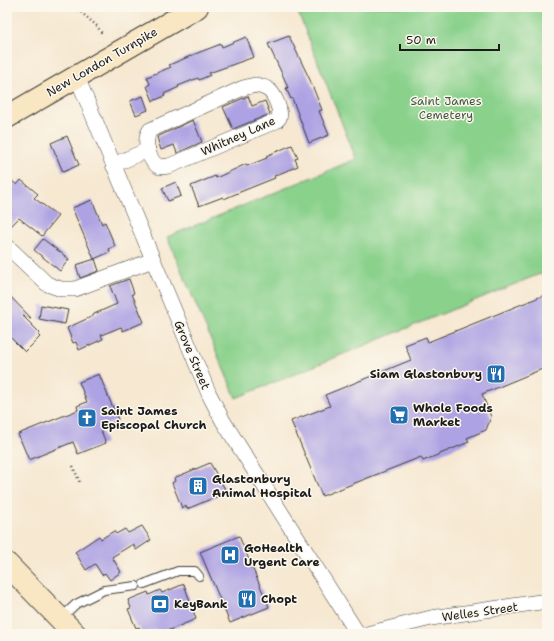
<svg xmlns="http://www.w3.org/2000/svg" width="554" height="641" font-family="'Shantell Sans',sans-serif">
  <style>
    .green { fill: #8ad18c; stroke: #537654 }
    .building { fill: #ada2e3 }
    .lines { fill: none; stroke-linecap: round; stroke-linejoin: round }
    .service-casing { stroke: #3d3b37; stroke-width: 10 }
    .minor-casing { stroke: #3d3b37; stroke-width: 16 }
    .secondary-casing { stroke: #3d3b37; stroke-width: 24 }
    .path { stroke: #3d3b37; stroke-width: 2.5; stroke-dasharray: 1 3; stroke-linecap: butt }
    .service { stroke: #fff; stroke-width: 8 }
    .minor { stroke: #fff; stroke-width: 15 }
    .secondary { stroke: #f9e7c3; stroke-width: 22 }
    .labels { text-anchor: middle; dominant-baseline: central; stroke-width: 3; stroke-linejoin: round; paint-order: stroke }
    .street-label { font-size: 12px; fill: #1c1c1c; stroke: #fbf7ec }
    .park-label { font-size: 12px; fill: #425b43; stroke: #fbf7ec }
    .poi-label { font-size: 12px; font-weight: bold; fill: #1c1c1c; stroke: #fbf7ec; text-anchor: start }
  </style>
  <rect width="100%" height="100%" fill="#fbf7ec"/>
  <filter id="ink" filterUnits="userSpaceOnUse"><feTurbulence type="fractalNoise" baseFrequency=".025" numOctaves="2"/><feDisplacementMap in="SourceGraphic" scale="8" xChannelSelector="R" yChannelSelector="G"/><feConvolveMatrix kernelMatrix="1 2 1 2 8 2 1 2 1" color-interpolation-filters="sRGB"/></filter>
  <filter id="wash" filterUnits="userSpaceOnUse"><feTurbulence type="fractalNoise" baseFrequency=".012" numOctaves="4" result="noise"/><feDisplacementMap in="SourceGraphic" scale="16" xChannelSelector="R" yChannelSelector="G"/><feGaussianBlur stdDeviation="0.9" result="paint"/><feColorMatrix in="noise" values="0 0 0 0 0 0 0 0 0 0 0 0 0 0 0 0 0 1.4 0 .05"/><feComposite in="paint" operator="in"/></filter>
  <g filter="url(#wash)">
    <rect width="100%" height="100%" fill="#f6e8d1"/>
    <!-- green -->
    <path class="green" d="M296,7h251v264l-311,127 -69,-161 189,-78z"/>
    <g id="blocks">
      <!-- building -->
      <g class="building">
        <path d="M289,36l21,44 12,30 -3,1 10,24 -20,8 -17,-45 -1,1 -5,-11h2l-4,-10 -16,-34z"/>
        <path d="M246,37l8,20 -45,16 1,2 -11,5 -1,-2 -20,8 1,1 -15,7 1,2 -12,5 -6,-15 3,-2 -3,-7 24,-10 -2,-2 31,-13 21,-8 1,3z"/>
        <path d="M143,96l5,14 -12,5 -6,-14z"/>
        <path d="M248,96l4,10 13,-5 5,13 -37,15 -10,-22z"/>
        <path d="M193,120l9,22 -25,11 -3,-8 -13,5 -4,-13z"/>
        <path d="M67,136l12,29 -16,7 -12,-29z"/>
        <path d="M292,145l6,13 -3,1 3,7 -24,10 1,2 -35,14 -16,7 -1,-2 -24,9 -8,-20 24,-10 1,2 30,-14 1,2 20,-8 -1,-2z"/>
        <path d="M7,177l10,8 4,-5 17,14 -4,4 24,18 -16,20 -23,-18 -12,12z"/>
        <path d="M176,182l5,14 -13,5 -6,-13z"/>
        <path d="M92,200l10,24 3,-2 10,24 -6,3 1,3 -16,7 -22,-51z"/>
        <path d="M43,239l26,20 -9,12 -26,-21z"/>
        <path d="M95,259l4,12 -19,7 -4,-13z"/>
        <path d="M129,279l5,14 -2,1 12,28 -21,9 -2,-4 -20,8 2,4 -24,11 -3,-8 -3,1 -6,-15 26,-12 1,-2 23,-10 -7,-18z"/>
        <path d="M7,293l24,25 -8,-2 17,17 -2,2 2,2 -15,15 -18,-18z"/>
        <path d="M547,294v73l-65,27 9,23 -5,13 -19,8 2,4 -46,19 -2,-4 -99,39 -31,-75 39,-15 -5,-11 86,-35 -6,-15 21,-8 2,5z"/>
        <path d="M41,305l27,5 -3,14 -26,-5z"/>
        <path d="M99,374l19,46 -18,8 6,15 -28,11 -5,-12 -44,18 -11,-26 60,-24 -1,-4 10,-4 -8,-20z"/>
        <path d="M210,463l15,26 -3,2 1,3 -36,15 -1,-3 -4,2 -10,-25 3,-2 -1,-3z"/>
        <path d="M142,526l9,14 -15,10 -3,-6 -21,13 9,15 -11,8 -5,-7 -3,2 -7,-11 -9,6 -11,-18 24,-16 2,3 13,-8 2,3 9,-5 3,4z"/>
        <path d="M239,536l30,71 -39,16 -30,-71z"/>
        <path d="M184,584l12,35 -36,15h-3l-1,-4 -15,4 -2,-7 -3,1 -8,-19 3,-1 -3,-8 20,-8 1,3 11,-5 2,3z"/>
      </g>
    </g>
  </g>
  <g filter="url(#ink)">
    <use href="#blocks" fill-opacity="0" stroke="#3d3b37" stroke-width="1"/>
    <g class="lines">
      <!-- service casing -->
      <g class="service-casing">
        <g id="service">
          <path d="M144,584l34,-13h17l4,5"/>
          <path d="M61,618l15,-14 28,-14 32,-4"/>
        </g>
      </g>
      <!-- minor casing -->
      <g class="minor-casing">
        <g id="minor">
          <path d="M77,77l132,317 14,27 135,213"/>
          <path d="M255,85c6,1 11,2 15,6 5,5 12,21 9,27l-3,3 -107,45 -9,1c-12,-5 -17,-27 -10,-37l93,-42z"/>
          <path d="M113,165l35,-15"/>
          <path d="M7,246l40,38 14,5h14l78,-29"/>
          <path d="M367,634l64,-16 116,-17"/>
        </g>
      </g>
      <!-- secondary casing -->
      <g class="secondary-casing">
        <g id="secondary">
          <path d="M7,117l190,-110"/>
          <path d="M7,564l68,70"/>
        </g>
      </g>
      <!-- path -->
      <g class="path">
        <path d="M75,7l22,19 6,9"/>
        <path d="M73,466l7,17"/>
      </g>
      <!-- service -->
      <use href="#service" class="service"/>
      <!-- minor -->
      <use href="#minor" class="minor"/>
      <!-- secondary -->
      <use href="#secondary" class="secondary"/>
    </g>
  </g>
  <!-- icons -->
  <defs>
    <g id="restaurant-square" transform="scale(1)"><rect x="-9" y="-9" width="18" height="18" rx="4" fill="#1f6fb2" stroke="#fbf7ec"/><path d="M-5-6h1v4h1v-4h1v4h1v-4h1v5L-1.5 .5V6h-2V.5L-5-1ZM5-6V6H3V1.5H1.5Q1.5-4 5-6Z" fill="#fff"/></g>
    <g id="supermarket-square" transform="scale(1)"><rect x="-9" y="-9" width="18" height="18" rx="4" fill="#1f6fb2" stroke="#fbf7ec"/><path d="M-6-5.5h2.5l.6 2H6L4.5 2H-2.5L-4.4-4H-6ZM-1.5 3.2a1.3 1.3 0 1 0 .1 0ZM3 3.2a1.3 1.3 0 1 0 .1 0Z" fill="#fff"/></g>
    <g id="church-square" transform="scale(1)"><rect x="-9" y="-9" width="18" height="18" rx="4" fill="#1f6fb2" stroke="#fbf7ec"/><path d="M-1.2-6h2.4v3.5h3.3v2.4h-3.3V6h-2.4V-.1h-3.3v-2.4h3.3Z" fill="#fff"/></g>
    <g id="building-square" transform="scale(1)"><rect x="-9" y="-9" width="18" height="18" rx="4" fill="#1f6fb2" stroke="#fbf7ec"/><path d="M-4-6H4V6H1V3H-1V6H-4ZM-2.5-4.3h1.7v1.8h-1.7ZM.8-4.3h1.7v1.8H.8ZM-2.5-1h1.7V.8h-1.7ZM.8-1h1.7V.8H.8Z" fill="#fff"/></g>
    <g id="hospital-square" transform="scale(1)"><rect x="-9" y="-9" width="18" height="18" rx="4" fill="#1f6fb2" stroke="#fbf7ec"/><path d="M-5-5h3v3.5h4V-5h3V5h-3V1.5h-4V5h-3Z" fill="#fff"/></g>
    <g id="bank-square" transform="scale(1)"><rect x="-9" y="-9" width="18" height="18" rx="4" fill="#1f6fb2" stroke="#fbf7ec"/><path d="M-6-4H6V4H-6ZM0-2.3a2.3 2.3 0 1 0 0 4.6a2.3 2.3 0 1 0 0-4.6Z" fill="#fff"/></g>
  </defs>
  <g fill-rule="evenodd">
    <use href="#restaurant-square" x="496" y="374"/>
    <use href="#supermarket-square" x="399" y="415"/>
    <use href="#church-square" x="87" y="418"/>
    <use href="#building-square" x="198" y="486"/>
    <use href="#hospital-square" x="230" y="555"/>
    <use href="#restaurant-square" x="247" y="599"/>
    <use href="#bank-square" x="160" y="604"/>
  </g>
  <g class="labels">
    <!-- street labels -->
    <g class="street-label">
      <text transform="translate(102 62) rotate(-30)">New London Turnpike</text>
      <text transform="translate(238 136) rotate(-24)">Whitney Lane</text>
      <text transform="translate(192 355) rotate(67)">Grove Street</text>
      <text transform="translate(480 612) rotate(-8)">Welles Street</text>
    </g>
    <!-- park labels -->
    <g class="park-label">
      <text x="446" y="101">Saint James<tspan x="446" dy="14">Cemetery</tspan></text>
    </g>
    <!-- poi labels -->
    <g class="poi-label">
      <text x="482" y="374" text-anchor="end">Siam Glastonbury</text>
      <text x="413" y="408">Whole Foods<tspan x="413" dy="14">Market</tspan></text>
      <text x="101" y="411">Saint James<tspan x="101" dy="14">Episcopal Church</tspan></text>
      <text x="212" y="479">Glastonbury<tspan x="212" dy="14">Animal Hospital</tspan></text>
      <text x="244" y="548">GoHealth<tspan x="244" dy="14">Urgent Care</tspan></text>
      <text x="261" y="599">Chopt</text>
      <text x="174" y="604">KeyBank</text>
    </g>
  </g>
  <!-- margin -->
  <rect width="554" height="641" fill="none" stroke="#fbf7ec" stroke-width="24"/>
  <!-- scale -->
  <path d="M400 44v6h99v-6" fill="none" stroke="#1c1c1c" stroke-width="2"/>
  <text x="406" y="44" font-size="12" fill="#1c1c1c" stroke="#fbf7ec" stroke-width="3" paint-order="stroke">50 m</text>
</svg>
